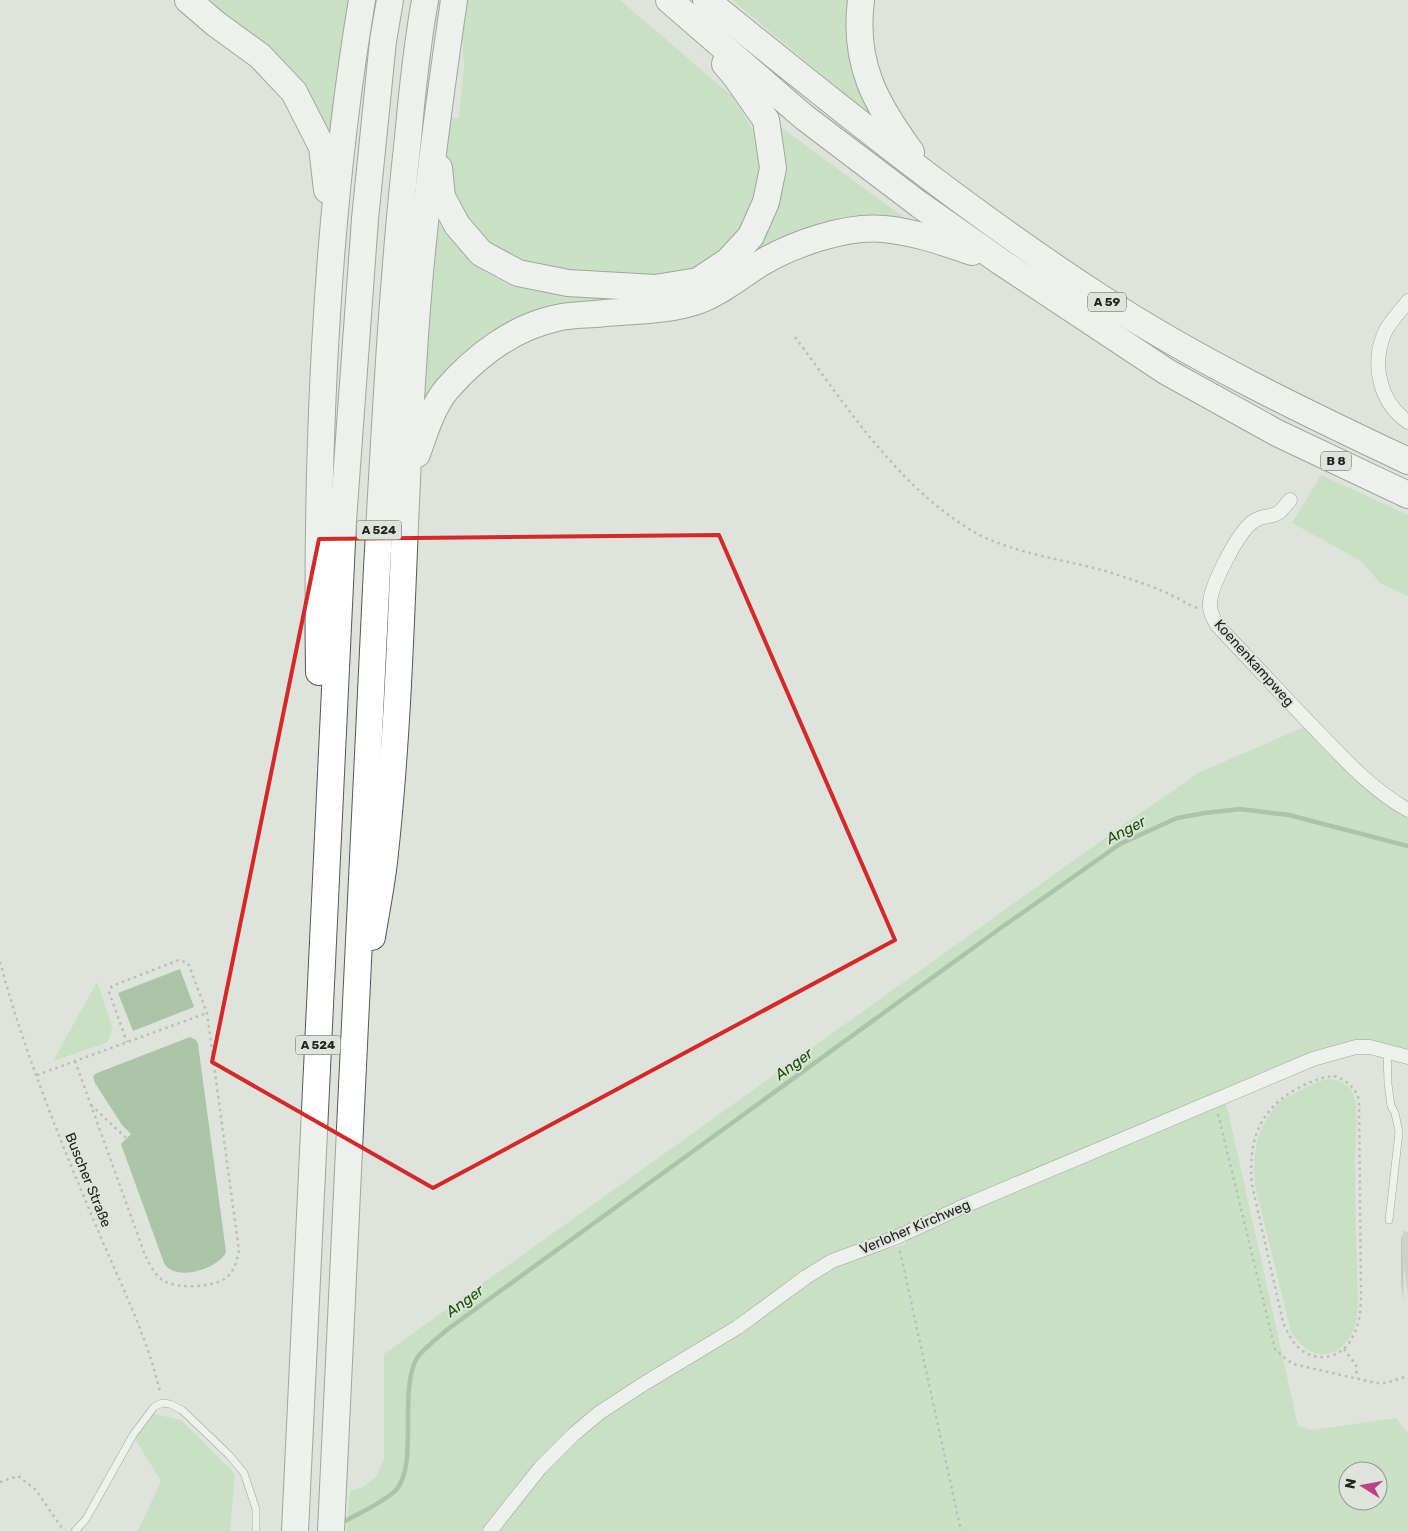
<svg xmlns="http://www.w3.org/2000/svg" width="1408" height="1531" font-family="Rubik,sans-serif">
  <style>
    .green { fill: #b0dba7; fill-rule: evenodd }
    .water { fill: #6e9c64 }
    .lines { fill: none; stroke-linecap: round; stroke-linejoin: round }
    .stream { stroke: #6e9c64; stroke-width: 4.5 }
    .building { fill: #b9beb7; filter: url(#shadow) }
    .lane-casing { stroke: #555a54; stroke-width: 8 }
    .street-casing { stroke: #555a54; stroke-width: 15 }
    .highway-casing { stroke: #555a54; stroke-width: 28 }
    .path { stroke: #8d928c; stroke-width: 2.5; stroke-dasharray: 2.5 4; stroke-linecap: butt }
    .lane { stroke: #fff; stroke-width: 7 }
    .street { stroke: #fff; stroke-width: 14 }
    .highway { stroke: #fff; stroke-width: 26 }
    .marked { fill: none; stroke: #d62828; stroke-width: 4; stroke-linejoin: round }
    .labels { text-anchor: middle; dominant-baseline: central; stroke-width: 4; stroke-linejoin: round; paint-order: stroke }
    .shield { fill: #dee4dc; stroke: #5a5e59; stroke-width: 1 }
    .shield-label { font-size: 12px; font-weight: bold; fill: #212421 }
    .street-label { font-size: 14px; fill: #212421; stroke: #dee4dc }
    .water-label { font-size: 15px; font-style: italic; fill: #155401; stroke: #dee4dc }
  </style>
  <defs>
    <filter id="shadow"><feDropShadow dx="-4.5" dy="4.5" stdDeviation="0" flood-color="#0004"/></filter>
  </defs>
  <rect width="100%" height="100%" fill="#dee4dc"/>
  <!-- green -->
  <g class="green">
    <path d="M199,0h154l-21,153z"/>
    <path d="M464,0h156l113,97 23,38 6,41 -17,58 -51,39 -41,9 -85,-4 -84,-31 -21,-26 -18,-58 3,-46 11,1 5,-53 -3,-48z"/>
    <path d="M732,0h122l20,118z"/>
    <path d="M771,120l150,110 -37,-7 -146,51z"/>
    <path d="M432,212l16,24 25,27 37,23 56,10 58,3 -71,10 -135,105z"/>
    <path d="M1321,475l87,40v81l-28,-13 -19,-22 -69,-38z"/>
    <path d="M1309,725l99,88v241l-53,-9 -523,214 -234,152 -113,120h-139l4,-40 13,-4 13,-10 8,-18v-105l752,-538 64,-44z"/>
    <path d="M97,982l15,44 -1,9 -5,8 -53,18z"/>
    <path d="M1328,1079c10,1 22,5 25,14 7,18 2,53 2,72 0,35 1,69 2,103 0,18 3,39 -2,57 -4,14 -16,29 -31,29 -15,1 -25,-10 -33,-22l-36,-146c-2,-25 -1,-49 14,-71 4,-5 8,-11 13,-15 6,-4 14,-7 21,-11 8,-4 16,-8 25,-10z"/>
    <path d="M1225,1098l73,328 14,4 84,-12 12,16v97h-914l82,-96 231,-157 78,-34 7,4 14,-4 1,-6zM1348,1471h30v30h-30z"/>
    <path d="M154,1414l27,6 54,54 -5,57h-92l23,-50 -26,-42z"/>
  </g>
  <!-- water -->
  <g class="water">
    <path d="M180,969l14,38 -61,24 -15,-38z"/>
    <path d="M190,1037l6,3 2,4 28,208c-6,15 -42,27 -56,17 -3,-1 -4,-4 -6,-6l-43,-119 10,-10 -9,-9 -27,-42 -2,-7 4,-3z"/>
  </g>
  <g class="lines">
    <!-- stream -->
    <path class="stream" d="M340,1524c17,-10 43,-21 56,-34 23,-26 2,-99 21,-132 6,-9 22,-21 31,-29l554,-402 118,-83 57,-26 28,-5 35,-4 49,6 119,31"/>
  </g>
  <!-- building -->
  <path class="building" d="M1403,1231l5,1v64l-6,-43z"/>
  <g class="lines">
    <!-- lane casing -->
    <g class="lane-casing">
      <g id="lane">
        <path d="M1387,1051l1,33 3,22 4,7 4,19 -10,88"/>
        <path d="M75,1531l11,-12 47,-84 21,-28 8,-4 8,1 12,6 47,45 15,18 12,36v22"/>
      </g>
    </g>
    <!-- street casing -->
    <g class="street-casing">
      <g id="street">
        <path d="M1408,301c-7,10 -18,20 -23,31 -14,31 -6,70 23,90"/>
        <path d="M1290,500c-4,4 -8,12 -14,14 -7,3 -15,2 -22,7 -15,9 -43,64 -44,82 -1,8 3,15 7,22 35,37 69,74 105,111 27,28 52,55 86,74"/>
        <path d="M490,1531l50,-63 33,-33 26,-22 46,-30 93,-56 68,-50 26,-16 65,-24 65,-30 351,-148 43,-12h14l38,10"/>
      </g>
    </g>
    <!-- highway casing -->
    <g class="highway-casing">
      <g id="highway">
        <path d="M188,0l28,24 44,32 34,36 28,55 5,43"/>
        <path d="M669,0l135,117 116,88 81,57 166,110 110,61 131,62"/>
        <path d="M706,0c127,103 254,206 392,296 98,64 204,115 310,165"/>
        <path d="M861,0c-8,63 14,103 50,152"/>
        <path d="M439,168l3,29 15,28 24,28 37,20 50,10 87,5 43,-7 30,-20 23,-25 15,-34 7,-34 -7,-48 -30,-43 -11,-13"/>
        <path d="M417,454c8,-22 15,-47 30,-65 29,-33 67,-62 110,-71 12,-3 25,-3 38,-4 34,-4 72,-2 105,-14 23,-9 40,-24 61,-37 32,-19 86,-38 123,-34 31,3 59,13 88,23"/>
        <path d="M319,672c-3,-222 6,-452 43,-672"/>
        <path d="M372,937c4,-25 9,-50 12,-75 19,-169 18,-340 30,-510 7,-118 23,-235 40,-352"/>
        <path d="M295,1531l48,-1010 22,-302 18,-178 7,-41"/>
        <path d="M331,1531c17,-321 28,-642 46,-963 8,-143 15,-287 31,-430 4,-46 9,-92 17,-138"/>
      </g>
    </g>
    <!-- path -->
    <g class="path">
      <path d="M795,337c53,71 102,149 179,195 39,22 95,28 138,41 21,7 41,13 61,23 8,3 15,9 24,12"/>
      <path d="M0,962c25,93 62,183 99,271 22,52 48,103 61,159"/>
      <path d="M75,1061l70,194c5,10 11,23 21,27 14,7 47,5 60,-4 8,-6 11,-18 13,-27l-32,-238 -19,-50 -9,-3 -67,26 -3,6 18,50"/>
      <path d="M37,1075l170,-62"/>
      <path d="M1334,1076c13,4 21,11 25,24l2,193c0,15 -1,31 -9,45 -10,20 -34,25 -52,11 -8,-7 -13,-17 -17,-27l-31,-137c-4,-43 6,-75 46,-97 12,-6 23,-11 36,-12z"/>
      <path d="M91,1105l36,34"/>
      <path d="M1218,1114l57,235 7,7 11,8 83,19h10l22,-7"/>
      <path d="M900,1251l61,280"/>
      <path d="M1344,1349l12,16 1,13"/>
      <path d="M0,1482l18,-6 18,14 28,41"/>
    </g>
    <!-- lane -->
    <use href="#lane" class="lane"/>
    <!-- street -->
    <use href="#street" class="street"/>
    <!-- highway -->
    <use href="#highway" class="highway"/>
  </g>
  <!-- marked area -->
  <path d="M0 0H1408V1531H0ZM719,535l176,405 -462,248 -221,-126 107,-523z" fill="#dee4dc" fill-opacity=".55" fill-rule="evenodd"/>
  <path class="marked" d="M719,535l176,405 -462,248 -221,-126 107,-523z"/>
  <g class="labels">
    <!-- shield labels -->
    <g class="shield">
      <rect x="1088" y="292.5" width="38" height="19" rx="4"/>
      <rect x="1321" y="451.5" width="30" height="19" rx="4"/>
      <rect x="356.5" y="520.5" width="45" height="19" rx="4"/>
      <rect x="295.5" y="1035.5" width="45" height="19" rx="4"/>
    </g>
    <g class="shield-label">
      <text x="1107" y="302">A 59</text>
      <text x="1336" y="461">B 8</text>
      <text x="379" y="530">A 524</text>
      <text x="318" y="1045">A 524</text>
    </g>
    <!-- street labels -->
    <g class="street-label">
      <text transform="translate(1254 663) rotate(48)">Koenenkampweg</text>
      <text transform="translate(88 1180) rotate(68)">Buscher Straße</text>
      <text transform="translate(915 1227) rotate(-23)">Verloher Kirchweg</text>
    </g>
    <!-- water labels -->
    <g class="water-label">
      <text transform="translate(1126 830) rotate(-28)">Anger</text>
      <text transform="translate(794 1064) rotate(-36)">Anger</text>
      <text transform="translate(465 1301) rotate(-36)">Anger</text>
    </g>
  </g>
  <!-- north arrow -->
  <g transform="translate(1363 1486) rotate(281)"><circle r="24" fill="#dee4dc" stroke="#929791"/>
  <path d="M0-4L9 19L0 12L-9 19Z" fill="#c13f87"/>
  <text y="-8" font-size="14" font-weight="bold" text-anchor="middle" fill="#212421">N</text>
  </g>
</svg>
